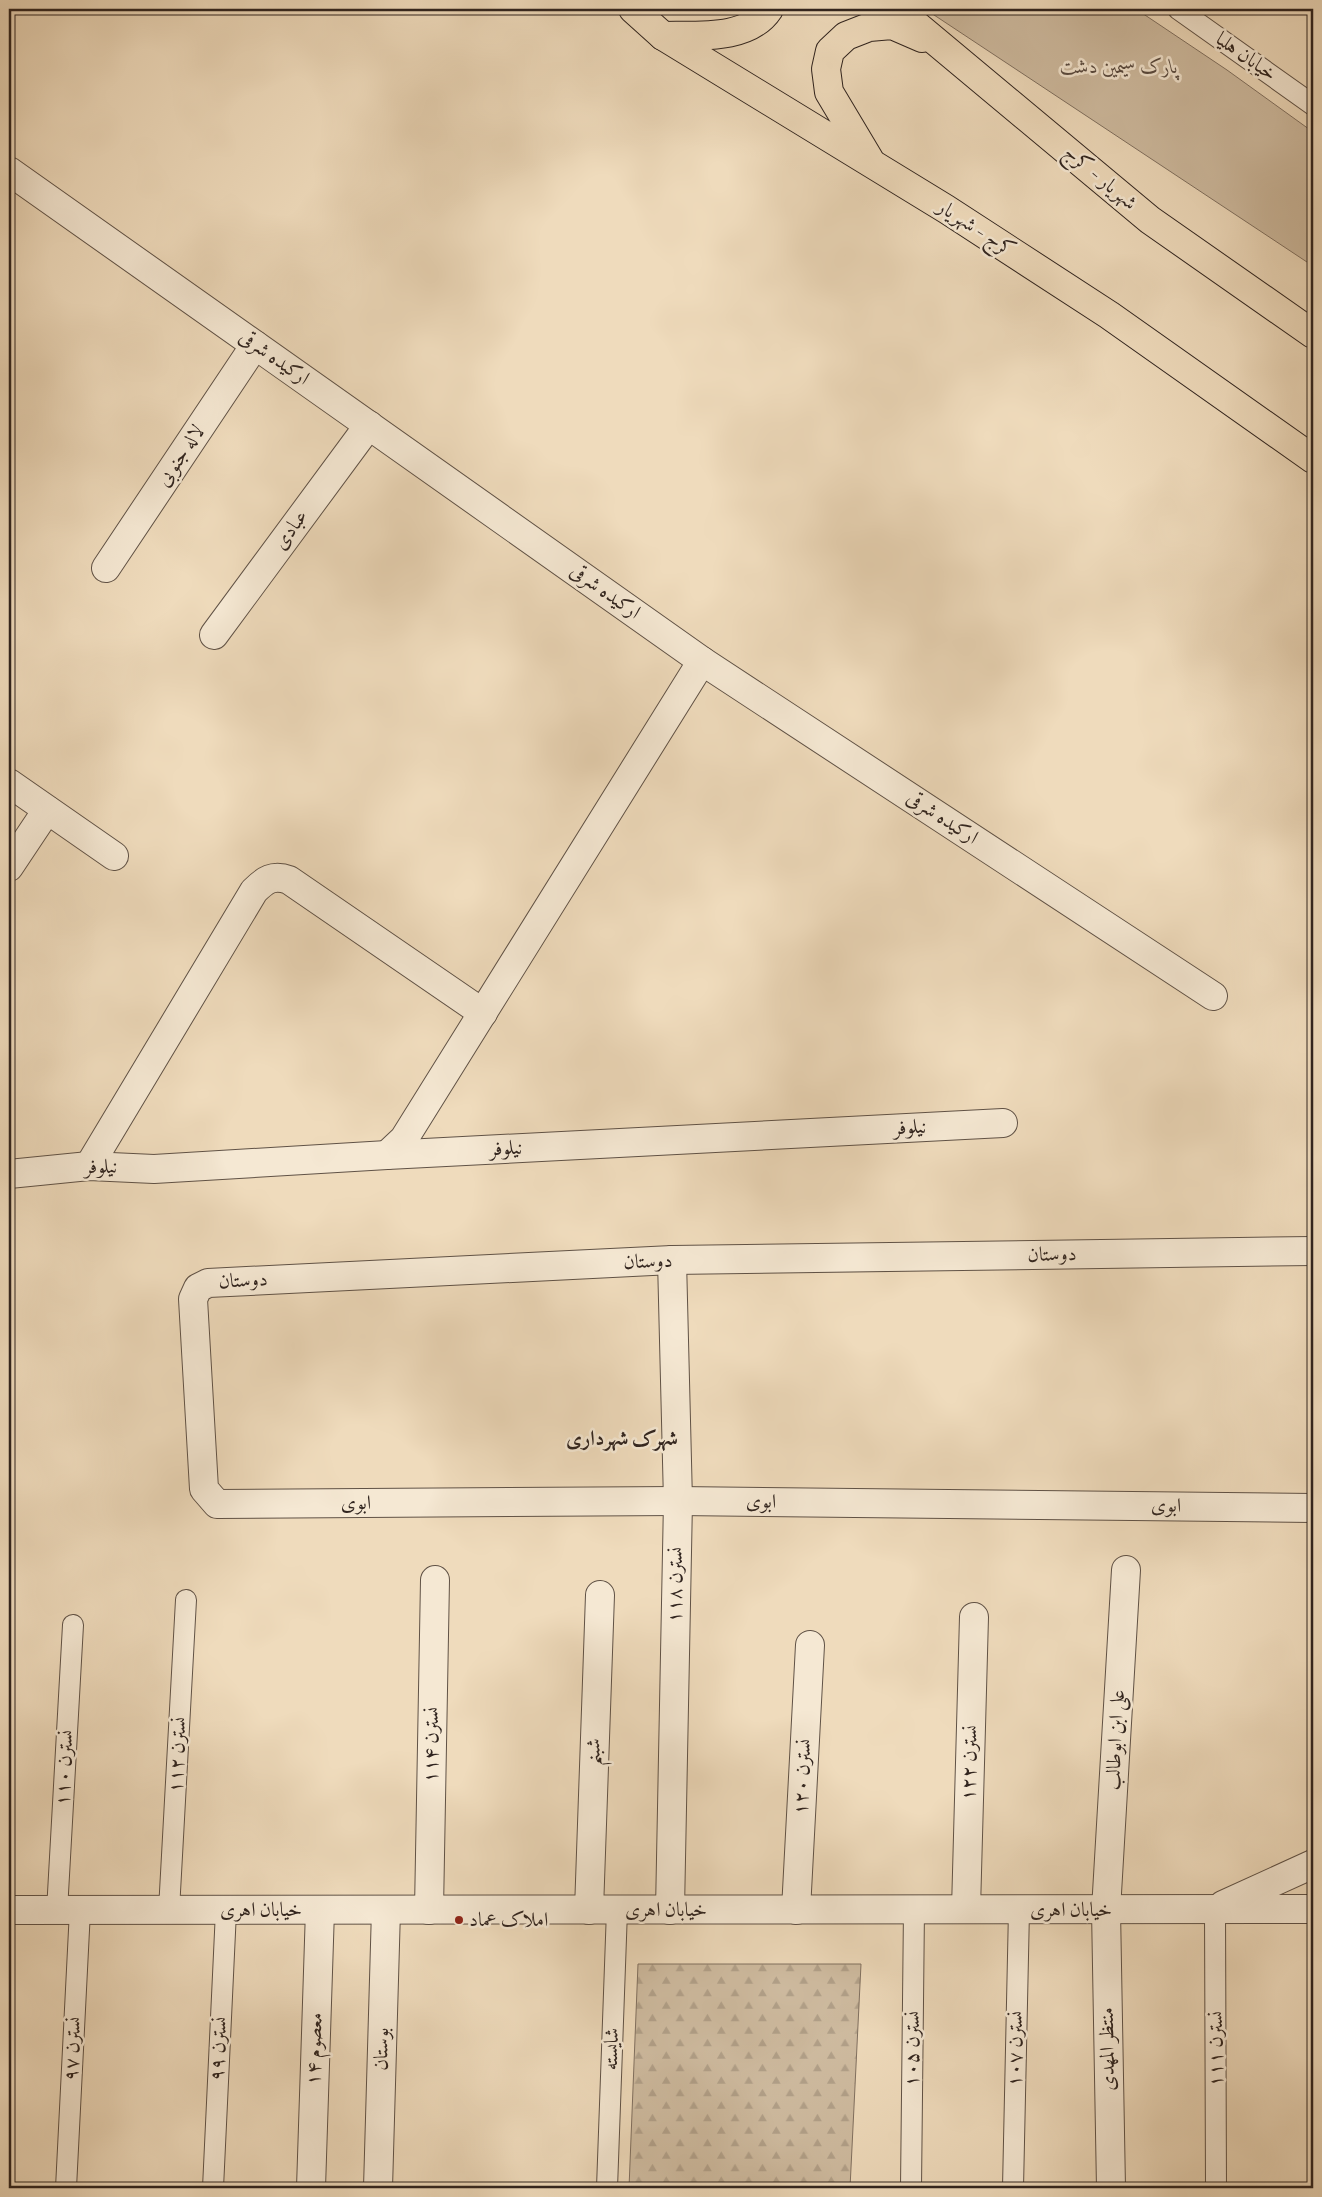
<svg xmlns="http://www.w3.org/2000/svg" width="1322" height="2197" font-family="'Libre Bodoni',Amiri,serif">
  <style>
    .forest { fill: url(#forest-firs); stroke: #807060 }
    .park { fill: #cfbca1; stroke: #807060 }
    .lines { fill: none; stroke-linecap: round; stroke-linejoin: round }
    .service-casing { stroke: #605246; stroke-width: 22 }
    .minor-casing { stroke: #605246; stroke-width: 30 }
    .tertiary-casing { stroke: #605246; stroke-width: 30 }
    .primary-casing { stroke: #30241f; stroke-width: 30 }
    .service { stroke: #f5e8d3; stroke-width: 20 }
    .minor { stroke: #f5e8d3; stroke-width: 28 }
    .tertiary { stroke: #f5e8d3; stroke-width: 28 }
    .primary { stroke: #efdbbc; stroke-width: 28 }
    .poi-dot { fill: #8f2418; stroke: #f5e8d3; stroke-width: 2 }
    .labels { text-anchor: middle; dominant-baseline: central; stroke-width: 5; stroke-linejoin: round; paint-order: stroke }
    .street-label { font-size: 20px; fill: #30241f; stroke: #f5e8d3 }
    .park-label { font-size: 20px; font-style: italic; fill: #584a40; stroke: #f5e8d3 }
    .poi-label { font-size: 20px; fill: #30241f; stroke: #f5e8d3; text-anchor: start }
    .neighbourhood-label { font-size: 21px; font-weight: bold; fill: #30241f; stroke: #f5e8d3 }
  </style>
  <defs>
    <pattern id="forest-firs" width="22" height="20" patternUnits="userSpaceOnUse" patternTransform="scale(1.25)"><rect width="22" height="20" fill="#cfbca1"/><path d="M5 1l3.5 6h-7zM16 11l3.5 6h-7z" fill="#b2a18a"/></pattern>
  </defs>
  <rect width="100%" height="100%" fill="#efdbbc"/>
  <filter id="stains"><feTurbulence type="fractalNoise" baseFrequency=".004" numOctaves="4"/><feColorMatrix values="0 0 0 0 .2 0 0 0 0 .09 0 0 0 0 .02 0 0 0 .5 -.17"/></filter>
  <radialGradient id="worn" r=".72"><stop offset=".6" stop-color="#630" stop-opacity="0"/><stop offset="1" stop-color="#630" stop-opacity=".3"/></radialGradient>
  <!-- forest -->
  <path class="forest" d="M638,1964h223l-11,224h-221z"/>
  <!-- park -->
  <path class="park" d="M925,9h211l91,61 86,62v134z"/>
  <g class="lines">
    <!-- service casing -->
    <g class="service-casing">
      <g id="service">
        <path d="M1178,9l135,96"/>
        <path d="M1215,1909l1,279"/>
        <path d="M169,1910l17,-310"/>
        <path d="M57,1911l16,-286"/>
        <path d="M66,2188l14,-278"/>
        <path d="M213,2188l13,-277"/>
        <path d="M607,2188l10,-278"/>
        <path d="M911,2188l3,-279"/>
        <path d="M1013,2188l6,-278"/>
      </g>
    </g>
    <!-- minor casing -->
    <g class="minor-casing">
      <g id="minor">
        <path d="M9,171l693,490 511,335"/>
        <path d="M106,568l149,-223"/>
        <path d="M214,635l155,-210"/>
        <path d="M9,783l105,73"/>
        <path d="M9,867l38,-57"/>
        <path d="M387,1155l17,-16 298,-478"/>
        <path d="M89,1166l165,-275c11,-11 19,-17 35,-11l194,133"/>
        <path d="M9,1174l80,-8 65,3 233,-14 616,-32"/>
        <path d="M1313,1251l-641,9 -464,23 -10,5 -5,11 11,190 13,15 461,-3 635,7"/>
        <path d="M966,1909l8,-292"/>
        <path d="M429,1910l6,-330"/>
        <path d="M589,1910l11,-315"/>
        <path d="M670,1910l8,-409 -6,-241"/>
        <path d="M796,1910l14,-265"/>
        <path d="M311,2188l9,-278"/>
        <path d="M378,2188l8,-278"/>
        <path d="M1111,2188l-5,-278 20,-340"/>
      </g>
    </g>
    <!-- tertiary casing -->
    <g class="tertiary-casing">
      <g id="tertiary">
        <path d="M1223,1905l90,-41"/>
        <path d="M9,1910l1304,-1"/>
      </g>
    </g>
    <!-- primary casing -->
    <g class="primary-casing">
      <g id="primary">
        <path d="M633,9l30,27 283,173 163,106 204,144"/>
        <path d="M897,9l253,211 163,114"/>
        <path d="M663,36c33,-1 85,5 106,-27"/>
        <path d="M869,159l-40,-67 -3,-23 4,-18 16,-15 23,-9 23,-2 30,13"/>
      </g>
    </g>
    <!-- service -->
    <use href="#service" class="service"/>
    <!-- minor -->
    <use href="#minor" class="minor"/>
    <!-- tertiary -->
    <use href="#tertiary" class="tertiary"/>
    <!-- primary -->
    <use href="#primary" class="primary"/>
  </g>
  <!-- markers -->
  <circle class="poi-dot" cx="459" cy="1920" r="5"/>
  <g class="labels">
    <!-- street labels -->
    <g class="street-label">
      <text transform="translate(1246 57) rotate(35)">خیابان هلیا</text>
      <text transform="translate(1100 178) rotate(40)">شهریار - کرج</text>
      <text transform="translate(976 229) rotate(33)">کرج - شهریار</text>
      <text transform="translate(274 358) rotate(35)">ارکیده شرقی</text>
      <text transform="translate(181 456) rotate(-56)">لاله جنوبی</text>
      <text transform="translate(291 530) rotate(-54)">عبادی</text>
      <text transform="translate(605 592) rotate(35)">ارکیده شرقی</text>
      <text transform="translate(942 818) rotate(33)">ارکیده شرقی</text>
      <text transform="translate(910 1128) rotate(-3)">نیلوفر</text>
      <text transform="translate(506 1149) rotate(-3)">نیلوفر</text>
      <text x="101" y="1167">نیلوفر</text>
      <text transform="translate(1052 1255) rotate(-1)">دوستان</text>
      <text transform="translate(648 1262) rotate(-2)">دوستان</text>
      <text transform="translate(243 1281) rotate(-3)">دوستان</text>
      <text transform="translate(761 1502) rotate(1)">ابوی</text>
      <text x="356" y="1503">ابوی</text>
      <text transform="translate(1166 1506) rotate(1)">ابوی</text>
      <text transform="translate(676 1585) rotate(-89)">نسترن ۱۱۸</text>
      <text transform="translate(1116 1740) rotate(-87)">علی ابن ابوطالب</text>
      <text transform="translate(432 1745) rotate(-89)">نسترن ۱۱۴</text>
      <text transform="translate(594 1752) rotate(-88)">شبنم</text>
      <text transform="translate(178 1755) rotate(-87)">نسترن ۱۱۲</text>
      <text transform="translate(970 1763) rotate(-88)">نسترن ۱۲۲</text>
      <text transform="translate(65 1768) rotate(-87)">نسترن ۱۱۰</text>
      <text transform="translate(803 1777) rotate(-87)">نسترن ۱۲۰</text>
      <text x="261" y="1910">خیابان اهری</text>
      <text x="666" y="1910">خیابان اهری</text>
      <text x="1071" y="1910">خیابان اهری</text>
      <text transform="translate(73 2049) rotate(-87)">نسترن ۹۷</text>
      <text transform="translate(219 2049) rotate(-87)">نسترن ۹۹</text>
      <text transform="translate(315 2049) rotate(-88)">۱۴ معصوم</text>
      <text transform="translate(382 2049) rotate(-88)">بوستان</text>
      <text transform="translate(612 2049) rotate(-88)">شایسته</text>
      <text transform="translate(913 2049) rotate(-89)">نسترن ۱۰۵</text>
      <text transform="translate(1016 2049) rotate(-89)">نسترن ۱۰۷</text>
      <text transform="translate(1108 2049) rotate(-91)">منتظر المهدی</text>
      <text transform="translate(1216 2049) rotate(-90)">نسترن ۱۱۱</text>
    </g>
    <!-- park labels -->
    <g class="park-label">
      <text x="1119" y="67">پارک سیمین دشت</text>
    </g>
    <!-- poi labels -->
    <g class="poi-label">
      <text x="469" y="1920">املاک عماد</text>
    </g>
    <!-- neighbourhood labels -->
    <g class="neighbourhood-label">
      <text x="622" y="1439">شهرک شهرداری</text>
    </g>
  </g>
  <!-- margin -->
  <rect width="1322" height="2197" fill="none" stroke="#efdbbc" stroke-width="30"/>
  <rect x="10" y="10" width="1302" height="2177" fill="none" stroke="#30241f" stroke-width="2.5"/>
  <rect x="15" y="15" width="1292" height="2167" fill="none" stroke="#30241f"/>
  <rect width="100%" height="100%" filter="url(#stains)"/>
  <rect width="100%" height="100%" fill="url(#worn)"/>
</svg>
